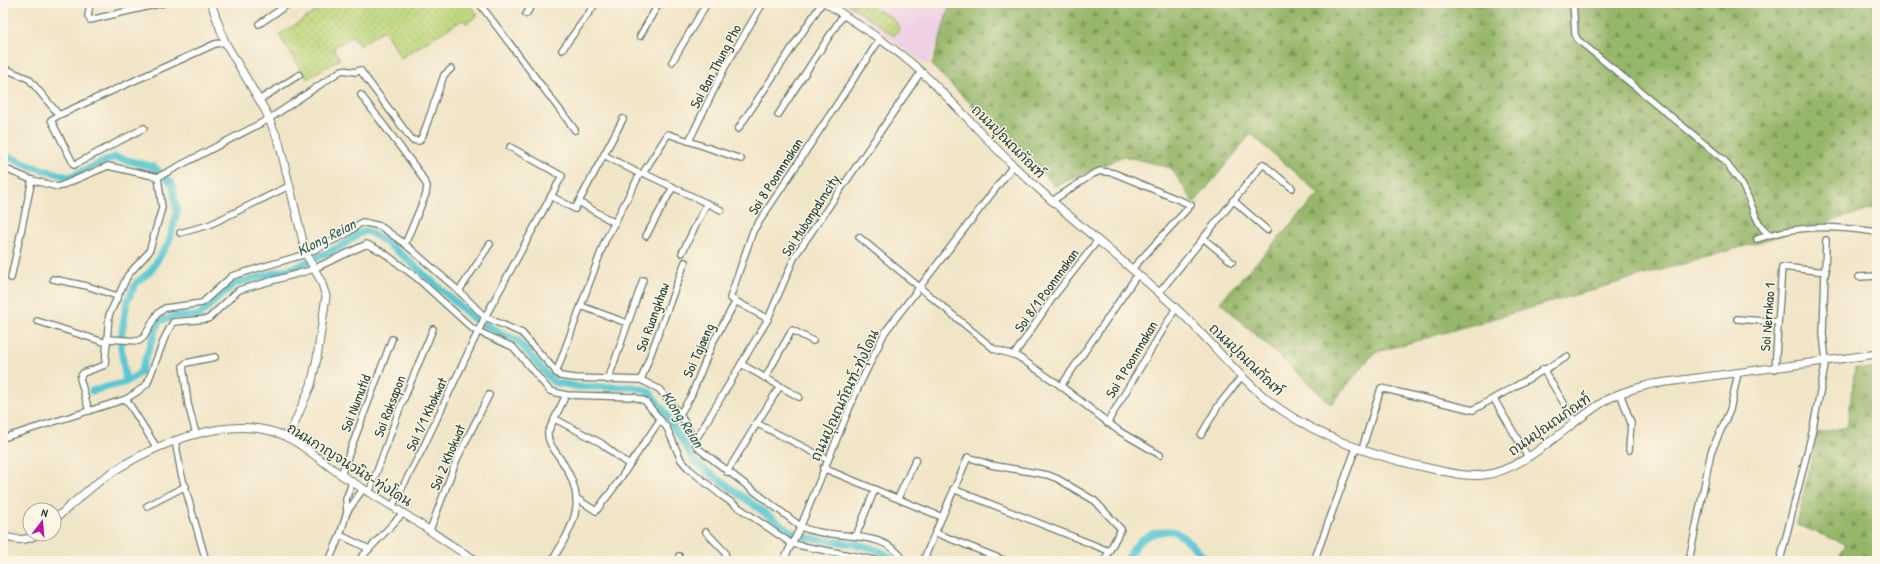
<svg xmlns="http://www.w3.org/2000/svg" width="1880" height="564" font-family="'Patrick Hand','Playpen Sans Thai',sans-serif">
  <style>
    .built { fill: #efd0e5 }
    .grass { fill: url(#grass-dots); stroke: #6e8a58 }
    .forest { fill: url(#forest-firs); stroke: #5a7a50 }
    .garden { fill: url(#garden-furrows); stroke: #6e8a58 }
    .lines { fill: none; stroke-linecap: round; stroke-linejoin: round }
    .canal { stroke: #5ac7d2; stroke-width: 7 }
    .minor-casing { stroke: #687867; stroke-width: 8 }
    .tertiary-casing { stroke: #687867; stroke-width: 9 }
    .minor { stroke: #fff; stroke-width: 5.5 }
    .tertiary { stroke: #fff; stroke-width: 7 }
    .labels { text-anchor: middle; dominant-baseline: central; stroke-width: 3; stroke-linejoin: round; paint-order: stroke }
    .street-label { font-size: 14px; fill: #1f3d34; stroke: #fcf5e5 }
    .water-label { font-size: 15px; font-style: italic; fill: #2e605c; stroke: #fcf5e5 }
  </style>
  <defs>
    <pattern id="grass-dots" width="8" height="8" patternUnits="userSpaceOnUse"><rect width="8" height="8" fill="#bdd67b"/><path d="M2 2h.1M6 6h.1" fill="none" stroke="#99af66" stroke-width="1.8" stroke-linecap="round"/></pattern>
    <pattern id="forest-firs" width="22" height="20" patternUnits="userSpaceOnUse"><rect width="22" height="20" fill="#96b76b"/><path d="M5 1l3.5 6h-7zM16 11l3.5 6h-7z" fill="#7a9659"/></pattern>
    <pattern id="garden-furrows" width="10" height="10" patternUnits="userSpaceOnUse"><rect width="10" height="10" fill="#bdd67b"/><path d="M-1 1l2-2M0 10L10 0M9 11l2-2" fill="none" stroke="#99af66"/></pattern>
  </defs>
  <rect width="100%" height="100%" fill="#fcf5e5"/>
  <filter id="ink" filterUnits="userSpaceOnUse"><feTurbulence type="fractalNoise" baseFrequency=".025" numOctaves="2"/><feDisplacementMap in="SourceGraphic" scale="8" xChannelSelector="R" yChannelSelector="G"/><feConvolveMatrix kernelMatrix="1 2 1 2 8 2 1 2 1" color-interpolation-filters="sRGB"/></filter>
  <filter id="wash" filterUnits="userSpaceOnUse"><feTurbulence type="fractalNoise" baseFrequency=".012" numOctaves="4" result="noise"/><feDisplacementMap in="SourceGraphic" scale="16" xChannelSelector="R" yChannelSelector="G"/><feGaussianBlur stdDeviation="0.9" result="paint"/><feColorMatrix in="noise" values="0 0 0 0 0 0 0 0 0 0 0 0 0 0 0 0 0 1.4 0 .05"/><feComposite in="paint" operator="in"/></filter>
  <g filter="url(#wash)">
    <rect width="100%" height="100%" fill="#f1e5c7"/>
    <!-- built -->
    <path class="built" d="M843,3h111l-26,63z"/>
    <!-- grass -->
    <path class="grass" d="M329,3h129l11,1 9,11 -11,8 -5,-3 -61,38 -17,-28 -25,16 -6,-10 -20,12 7,11 -33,20 -28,-44z"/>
    <!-- forest -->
    <g class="forest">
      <path d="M950,3h927v205l-503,145 -43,51 -111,-102 99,-108 -68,-60 -57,69 -23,-35 -47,-12 -69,30 -123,-120z"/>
      <path d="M1855,368l22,1v192h-41l10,-17 -49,-19 20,-92 30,-6z"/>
    </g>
    <!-- garden -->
    <path class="garden" d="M847,3h19c9,10 32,11 33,27l-5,6z"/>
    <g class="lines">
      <!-- canal -->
      <g class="canal">
        <path d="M3,154l28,12 38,11 46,-20 39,10 18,16 5,28 -8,31 -19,30 -14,11 -9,19 -5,30 -1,15 5,35"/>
        <path d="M92,391l34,-9 14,-9 19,-52 17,-5h22l36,-32 65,-18 44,-21 15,-11 9,-3 11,6 27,20 71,64 41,19 36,42 26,5h54l9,2 8,4 15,19 30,50 95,69c25,15 85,6 103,30"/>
        <path d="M1127,561c7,-16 15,-26 33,-29 5,-1 10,-2 15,0 12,6 23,20 33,29"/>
      </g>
    </g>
  </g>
  <g filter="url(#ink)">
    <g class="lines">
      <!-- minor casing -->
      <g class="minor-casing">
        <g id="minor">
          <path d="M90,3l-2,13 2,4 73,-17"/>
          <path d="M479,3l96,127"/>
          <path d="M1573,3l2,31 2,5 147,121c5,8 12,15 17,23 11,17 12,38 28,52"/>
          <path d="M526,14l8,-11"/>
          <path d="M259,24l31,-21"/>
          <path d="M640,36l19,-33"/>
          <path d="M562,50l34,-47"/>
          <path d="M672,62l35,-59"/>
          <path d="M3,68l26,11 30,36 156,-71 10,-2"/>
          <path d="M361,95l58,77 8,14 -1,8 -21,50"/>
          <path d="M259,100l40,-25"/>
          <path d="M59,115l-8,5 23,45 70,-37"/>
          <path d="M778,115l65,-100"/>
          <path d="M738,129l84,-126"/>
          <path d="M689,141l36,-74 38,-64"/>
          <path d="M604,155l36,19"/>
          <path d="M3,168l29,12 26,7 50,-21 50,11 111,-58 73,-49 14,2 4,-2 52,70 7,1 4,-6 21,-60 7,-6"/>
          <path d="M643,173l78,37"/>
          <path d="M551,196l24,13 48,-90"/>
          <path d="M1233,200l34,30"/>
          <path d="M1052,201l41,-27 7,-3 14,2 77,32 -59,64"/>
          <path d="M579,202l36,21"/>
          <path d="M180,233l29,-8 80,-39"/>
          <path d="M646,236l27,-49"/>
          <path d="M859,237l135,112 23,7 44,30 58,45 41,24"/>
          <path d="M1203,238l29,24"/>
          <path d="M1757,239c41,-15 78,-13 120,-7"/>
          <path d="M682,253l25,-50"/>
          <path d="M1859,277l18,-1"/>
          <path d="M11,278l21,-98"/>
          <path d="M53,279l34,7 30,10"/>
          <path d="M459,291l31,-47"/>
          <path d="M1159,293l104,-129 29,24"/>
          <path d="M581,306l46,17"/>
          <path d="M768,319l-38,-21 23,-67 127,-192"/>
          <path d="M1737,319l41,3"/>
          <path d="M37,321l70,22"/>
          <path d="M108,339l31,2 5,-4 13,-23 8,-6 37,-5 30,-27 74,-22 40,-20 16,-12 18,4 25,18 54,47 26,26 37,16 38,43 15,2 66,2 18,9 21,25 19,35 101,77c30,16 84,0 104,35"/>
          <path d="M1014,355l40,-59 44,-56"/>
          <path d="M741,364l58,33"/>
          <path d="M1543,369l32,52"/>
          <path d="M1775,369l7,-102 44,5"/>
          <path d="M556,373l49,-132 35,-67 3,-1 25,-39 73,25"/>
          <path d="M765,378l27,-48 21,11"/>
          <path d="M608,380l35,-100"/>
          <path d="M641,380l44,-118"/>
          <path d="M1061,386l77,-112"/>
          <path d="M1620,393l11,30 -2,27"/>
          <path d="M126,399l31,49"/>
          <path d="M1494,399l34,58"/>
          <path d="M89,411l-9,-33 3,-5 22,-8 4,-50 19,-40 21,-23 13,-44 -4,-31"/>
          <path d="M680,414l11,-18 22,-54 23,-41 -2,-1"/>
          <path d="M555,419l46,24 28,22"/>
          <path d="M756,423l71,36"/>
          <path d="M1107,423l69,-115"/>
          <path d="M196,434l-8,-30 -5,-38 3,-3 29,-6"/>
          <path d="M1201,435l17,-29 24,-30"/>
          <path d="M3,438l123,-39 11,-7 10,-8 18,-47 8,-15 35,-3 31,-29 72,-20 56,-26 17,9 33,25 56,51 40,18 37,44 16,4 68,2 11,4 22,27 14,32 8,9 33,27 70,48 88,17"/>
          <path d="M175,440l6,33 25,88"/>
          <path d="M695,441l73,-122 27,-63 126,-184"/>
          <path d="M1362,449l19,-61 92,22 94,-53"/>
          <path d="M823,468l119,49"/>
          <path d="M727,472l53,-86"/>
          <path d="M341,475l51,-136"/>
          <path d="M363,489l-16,23 -7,23 29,14"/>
          <path d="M953,489l156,62"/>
          <path d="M369,493l31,-85 33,-79"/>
          <path d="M576,498l20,13 17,-22 47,-69"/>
          <path d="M898,498l18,-39"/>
          <path d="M147,506l39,-20"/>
          <path d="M392,507l30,-57 62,-131 78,-143 -52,-29"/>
          <path d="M347,512l-1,-13 6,-16"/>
          <path d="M430,530l27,-71 32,-64"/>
          <path d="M706,532l19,20 1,9"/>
          <path d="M936,533l70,28"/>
          <path d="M856,536l19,-47"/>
          <path d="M679,556v5"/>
          <path d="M329,561l11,-26"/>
          <path d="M358,561l45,-48"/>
          <path d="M461,561l4,-6"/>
          <path d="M552,561c24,-40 37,-62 7,-104 -5,-8 -12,-15 -11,-25l18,-37"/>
          <path d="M783,561l17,-33 57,-138 28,-58 128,-166"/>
          <path d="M923,561l45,-104 23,8 57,10 10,4 37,22 26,28 -17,32"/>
          <path d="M1314,561l42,-113"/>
          <path d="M1689,561l22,-109 19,-42 8,-37"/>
          <path d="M1780,561l32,-128 14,-72 -3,-27 3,-94"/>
        </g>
      </g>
      <!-- tertiary casing -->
      <g class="tertiary-casing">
        <g id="tertiary">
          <path d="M211,3l14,39 40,68 14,32 27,112 15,27 5,15 -9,62 -6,27 -23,53"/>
          <path d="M826,3c28,19 58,37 84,59 38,32 69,71 105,105 52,50 109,93 162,142 35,32 64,73 103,100 46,32 103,50 157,61 15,3 31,7 46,5 43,-4 87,-54 125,-76 14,-8 29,-11 44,-15l225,-30"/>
          <path d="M54,520c17,-15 35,-32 54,-45 46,-31 124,-64 179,-38 18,9 34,24 50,35 23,16 48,29 72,45 23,14 45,32 69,44"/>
          <path d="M3,536c12,4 23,6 34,-2"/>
        </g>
      </g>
      <!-- minor -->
      <use href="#minor" class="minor"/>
      <!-- tertiary -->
      <use href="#tertiary" class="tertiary"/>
    </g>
  </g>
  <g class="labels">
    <!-- street labels -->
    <g class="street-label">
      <text transform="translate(715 66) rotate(-62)">Soi Ban Thung Pho</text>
      <text transform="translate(1009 141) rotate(45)">ถนนปุณณกัณฑ์</text>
      <text transform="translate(775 176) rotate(-57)">Soi 8 Poonnnakan</text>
      <text transform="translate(810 215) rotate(-57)">Soi Mubanpalmcity</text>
      <text transform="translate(1046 290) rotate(-54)">Soi 8/1 Poonnnakan</text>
      <text transform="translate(652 317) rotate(-70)">Soi Ruangkhaw</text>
      <text transform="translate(1767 317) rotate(-86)">Soi Nernkao 1</text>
      <text transform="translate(698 350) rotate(-66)">Soi Tajaeng</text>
      <text transform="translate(1131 359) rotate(-59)">Soi 9 Poonnnakan</text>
      <text transform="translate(1247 359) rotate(44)">ถนนปุณณกัณฑ์</text>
      <text transform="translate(844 395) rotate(-65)">ถนนปุณณกัณฑ์-ทุ่งโดน</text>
      <text transform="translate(355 403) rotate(-69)">Soi Numutid</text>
      <text transform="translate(389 406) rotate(-69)">Soi Raksapon</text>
      <text transform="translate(426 414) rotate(-65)">Soi 1/1 Khokwat</text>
      <text transform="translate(1549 424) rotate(-35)">ถนนปุณณกัณฑ์</text>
      <text transform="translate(447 457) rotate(-67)">Soi 2 Khokwat</text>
      <text transform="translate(350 464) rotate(32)">ถนนกาญจนวนิช-ทุ่งโดน</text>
    </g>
    <!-- water labels -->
    <g class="water-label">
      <text transform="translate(326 237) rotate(-27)">Klong Reian</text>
      <text transform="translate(683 419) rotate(57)">Klong Reian</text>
    </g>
  </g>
  <!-- margin -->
  <rect width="1880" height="564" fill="none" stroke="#fcf5e5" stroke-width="16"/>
  <!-- north arrow -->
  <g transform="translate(42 522) rotate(16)"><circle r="19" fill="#fcf5e5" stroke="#a4ab9e"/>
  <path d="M0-3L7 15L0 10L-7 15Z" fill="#b5179e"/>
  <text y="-6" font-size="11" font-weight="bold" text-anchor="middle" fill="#1f3d34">N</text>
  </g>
</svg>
